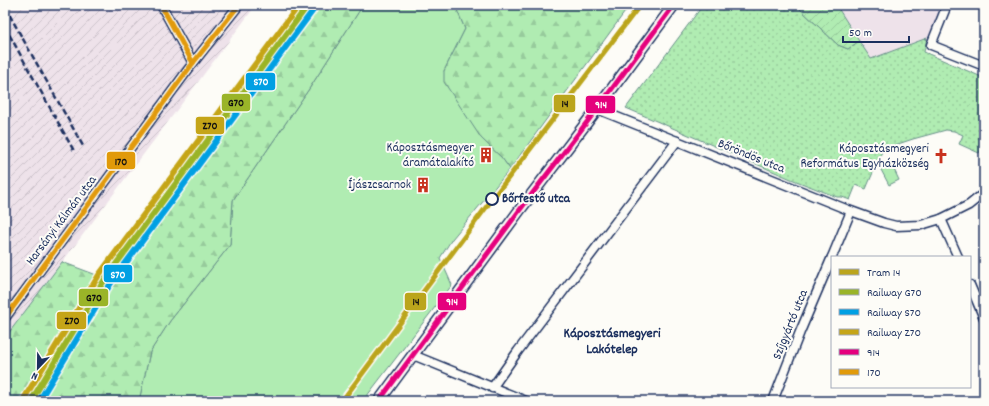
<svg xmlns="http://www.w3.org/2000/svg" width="989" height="406" font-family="Dekko,sans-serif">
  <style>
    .built { fill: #eee2ea }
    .industrial { fill: url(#industrial-furrows) }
    .grass { fill: #b0ecb2; stroke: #668e88 }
    .forest { fill: url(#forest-firs); stroke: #668e88 }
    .park { fill: url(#park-dots); stroke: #668e88 }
    .garden { fill: url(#garden-furrows); stroke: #668e88 }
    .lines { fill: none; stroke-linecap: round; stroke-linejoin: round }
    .minor-casing { stroke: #1b2f5e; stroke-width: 11 }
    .tertiary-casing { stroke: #1b2f5e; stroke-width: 13 }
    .minor { stroke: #fdfcf7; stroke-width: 8 }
    .tertiary { stroke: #fdfcf7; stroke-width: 10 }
    .rail { stroke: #1b2f5e; stroke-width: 2.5; stroke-dasharray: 6 3; stroke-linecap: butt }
    .bus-1-casing { stroke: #fdfcf7; stroke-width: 8 }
    .bus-2-casing { stroke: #fdfcf7; stroke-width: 8 }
    .bus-1 { stroke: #e5007d; stroke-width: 5 }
    .bus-2 { stroke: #e19a09; stroke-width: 5 }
    .rail-1-casing { stroke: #fdfcf7; stroke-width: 9 }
    .rail-2-casing { stroke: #fdfcf7; stroke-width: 9 }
    .rail-3-casing { stroke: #fdfcf7; stroke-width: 9 }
    .rail-1 { stroke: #9ab428; stroke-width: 6 }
    .rail-2 { stroke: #00a0e3; stroke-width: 6 }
    .rail-3 { stroke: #c5a518; stroke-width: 6 }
    .tram-1-casing { stroke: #fdfcf7; stroke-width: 8 }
    .tram-1 { stroke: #bba51c; stroke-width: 5 }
    .stop-dot { fill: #fdfcf7; stroke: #1b2f5e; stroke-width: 2 }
    .labels { text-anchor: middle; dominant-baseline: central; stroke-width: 4; stroke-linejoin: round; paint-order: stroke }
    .poi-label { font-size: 13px; fill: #1b2f5e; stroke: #fdfcf7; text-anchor: end }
    .street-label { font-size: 13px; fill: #1b2f5e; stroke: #fdfcf7 }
    .stop-label { font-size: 13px; font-weight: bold; fill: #1b2f5e; stroke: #fdfcf7; text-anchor: start }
    .neighbourhood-label { font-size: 14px; font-weight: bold; fill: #1b2f5e; stroke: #fdfcf7 }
    .line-badge { stroke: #fdfcf7; stroke-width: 1.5 }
    .badge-label { font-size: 11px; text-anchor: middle; font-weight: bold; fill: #fff }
    .pale-badge-label { font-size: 11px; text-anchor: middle; font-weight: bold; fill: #111 }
  </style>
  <defs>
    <pattern id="industrial-furrows" width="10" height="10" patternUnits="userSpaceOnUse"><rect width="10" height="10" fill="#eee2ea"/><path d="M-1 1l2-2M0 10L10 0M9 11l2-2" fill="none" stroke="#ccc2cb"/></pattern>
    <pattern id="forest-firs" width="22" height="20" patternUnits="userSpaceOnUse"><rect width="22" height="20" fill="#b0ecb2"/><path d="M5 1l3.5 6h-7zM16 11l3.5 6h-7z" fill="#97cb9c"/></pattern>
    <pattern id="park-dots" width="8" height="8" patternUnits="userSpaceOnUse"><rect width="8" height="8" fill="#b0ecb2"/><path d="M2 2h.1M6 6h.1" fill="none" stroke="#97cb9c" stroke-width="1.8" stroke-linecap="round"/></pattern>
    <pattern id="garden-furrows" width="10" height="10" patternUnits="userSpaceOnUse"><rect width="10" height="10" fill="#b0ecb2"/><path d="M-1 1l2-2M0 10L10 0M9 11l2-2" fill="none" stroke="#97cb9c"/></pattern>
  </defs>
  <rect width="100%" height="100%" fill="#fdfcf7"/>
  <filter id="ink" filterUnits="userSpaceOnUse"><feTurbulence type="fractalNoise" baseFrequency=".025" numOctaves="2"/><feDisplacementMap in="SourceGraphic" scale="8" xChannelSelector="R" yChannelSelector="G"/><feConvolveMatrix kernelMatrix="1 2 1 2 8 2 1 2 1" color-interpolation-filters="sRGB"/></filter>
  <g filter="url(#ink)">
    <!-- built -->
    <g class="built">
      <path d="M303,5h13l-203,279 -72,117h-15l76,-124z"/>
      <path d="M836,5h106l-14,33 -57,22z"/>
    </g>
    <!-- industrial -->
    <path class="industrial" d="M5,5h251l-251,333z"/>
    <!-- grass -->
    <g class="grass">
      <path d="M363,5h92l10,24 -21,42 37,67 21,20 8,11 -58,70 -12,19 12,27 -89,116h-224l11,-49 20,-31 60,-76 3,-45 78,-114z"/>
      <path d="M890,161l9,19 -10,5 -10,-19z"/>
    </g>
    <!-- forest -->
    <g class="forest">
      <path d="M316,5h47l-52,81 -78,114 -3,45 -60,76 -20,31 -11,49h-98l72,-117z"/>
      <path d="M455,5h175l-120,164 -8,-11 -21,-20 -37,-56v-11l21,-42z"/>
      <path d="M62,262l40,15 -76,124h-21v-63z"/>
    </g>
    <!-- park -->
    <path class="park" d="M703,5h93l42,40 10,4 11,-8 12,18 56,-21 -3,14 60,26v65l-5,10 -20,-9 4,-9 -9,-4 -8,-1 -33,9 -30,10 -17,40 -10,-4 -6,15 -8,-3h-5l-46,-18 -165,-71z"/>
    <!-- garden -->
    <path class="garden" d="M802,5h34l23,36 -11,8 -10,-4 -38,-36z"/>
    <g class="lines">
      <!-- minor casing -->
      <g class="minor-casing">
        <g id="minor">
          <path d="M161,5l32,58"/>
          <path d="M947,5l-16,40 53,21"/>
          <path d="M597,109l80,32 174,70 33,12 12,3 25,-1 20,-6 28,-14 15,-12"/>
          <path d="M941,219l17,38"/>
          <path d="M832,257l19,-46"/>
          <path d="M970,285l14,33"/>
          <path d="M5,318l188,-255 46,-58"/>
          <path d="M413,355l113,46"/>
          <path d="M492,388l26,-37 159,-210"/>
          <path d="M773,401l27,-69 32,-75"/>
        </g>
      </g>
      <!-- tertiary casing -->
      <g class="tertiary-casing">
        <path id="tertiary" d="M379,401l140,-190 78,-102 77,-104"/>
      </g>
      <!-- minor -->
      <use href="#minor" class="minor"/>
      <!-- tertiary -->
      <use href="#tertiary" class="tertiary"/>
      <!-- rail -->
      <g class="rail">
        <path d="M5,7l78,139"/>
        <path d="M5,27l69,124"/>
      </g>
      <!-- bus-1 casing -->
      <g class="bus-1-casing">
        <path id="bus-1" d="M379,401l140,-190 78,-102 77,-104"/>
      </g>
      <!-- bus-2 casing -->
      <g class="bus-2-casing">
        <g id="bus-2">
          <path d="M161,5l32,58"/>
          <path d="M5,318l188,-255 46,-58"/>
        </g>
      </g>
      <!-- bus-1 -->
      <use href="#bus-1" class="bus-1"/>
      <!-- bus-2 -->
      <use href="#bus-2" class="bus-2"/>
      <!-- rail-1 casing -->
      <g class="rail-1-casing">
        <path id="rail-1" d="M31,401l74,-122 203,-274"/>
      </g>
      <!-- rail-2 casing -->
      <g class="rail-2-casing">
        <path id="rail-2" d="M39,401l72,-118 203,-274"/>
      </g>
      <!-- rail-3 casing -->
      <g class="rail-3-casing">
        <path id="rail-3" d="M25,397l74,-122 200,-270"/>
      </g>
      <!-- rail-1 -->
      <use href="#rail-1" class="rail-1"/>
      <!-- rail-2 -->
      <use href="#rail-2" class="rail-2"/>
      <!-- rail-3 -->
      <use href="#rail-3" class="rail-3"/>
      <!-- tram-1 casing -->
      <g class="tram-1-casing">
        <path id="tram-1" d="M342,401l154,-207 144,-189"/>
      </g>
      <!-- tram-1 -->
      <use href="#tram-1" class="tram-1"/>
    </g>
  </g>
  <!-- icons -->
  <defs>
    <g id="building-bare" transform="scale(1.2)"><path d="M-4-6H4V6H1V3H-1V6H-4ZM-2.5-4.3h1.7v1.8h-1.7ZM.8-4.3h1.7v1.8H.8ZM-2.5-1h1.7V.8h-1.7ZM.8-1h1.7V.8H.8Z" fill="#c8321e" stroke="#fdfcf7" stroke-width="2.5" paint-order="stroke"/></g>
    <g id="church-bare" transform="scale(1.2)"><path d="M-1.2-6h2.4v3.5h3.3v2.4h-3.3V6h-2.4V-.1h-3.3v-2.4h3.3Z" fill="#c8321e" stroke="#fdfcf7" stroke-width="2.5" paint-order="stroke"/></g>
  </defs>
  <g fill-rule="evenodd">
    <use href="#building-bare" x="486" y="155"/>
    <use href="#church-bare" x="941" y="156"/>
    <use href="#building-bare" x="423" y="185"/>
  </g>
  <!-- markers -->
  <circle class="stop-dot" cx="492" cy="199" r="6"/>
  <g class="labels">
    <!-- poi labels -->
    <g class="poi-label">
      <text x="474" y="148">Káposztásmegyer<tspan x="474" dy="15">áramátalakító</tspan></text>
      <text x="929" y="149">Káposztásmegyeri<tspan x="929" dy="15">Református Egyházközség</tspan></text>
      <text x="411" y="185">Íjászcsarnok</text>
    </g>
    <!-- street labels -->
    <g class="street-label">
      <text transform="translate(751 157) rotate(22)">Bőröndös utca</text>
      <text transform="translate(62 221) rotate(-53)">Harsányi Kálmán utca</text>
      <text transform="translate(791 325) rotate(-68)">Szíjgyártó utca</text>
    </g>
    <!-- stop labels -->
    <g class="stop-label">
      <text x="502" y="199">Bőrfestő utca</text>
    </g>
    <!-- neighbourhood labels -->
    <g class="neighbourhood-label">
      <text x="612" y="334">Káposztásmegyeri<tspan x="612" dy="16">Lakótelep</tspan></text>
    </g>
  </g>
  <g class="line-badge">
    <rect x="245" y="72" width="31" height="19" rx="4" fill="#00a0e3"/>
    <rect x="221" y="93" width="30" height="19" rx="4" fill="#9ab428"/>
    <rect x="553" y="94" width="23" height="19" rx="4" fill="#bba51c"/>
    <rect x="585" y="95" width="31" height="19" rx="4" fill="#e5007d"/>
    <rect x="195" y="116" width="30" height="19" rx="4" fill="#c5a518"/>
    <rect x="106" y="151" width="30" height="19" rx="4" fill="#e19a09"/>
    <rect x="103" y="264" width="30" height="19" rx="4" fill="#00a0e3"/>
    <rect x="78" y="288" width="31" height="19" rx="4" fill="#9ab428"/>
    <rect x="404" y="292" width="23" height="19" rx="4" fill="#bba51c"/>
    <rect x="437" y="292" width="30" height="19" rx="4" fill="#e5007d"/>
    <rect x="56" y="311" width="31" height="19" rx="4" fill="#c5a518"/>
  </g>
  <g class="badge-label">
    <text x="261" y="85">S70</text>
    <text x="601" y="108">914</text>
    <text x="118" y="278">S70</text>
    <text x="452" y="305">914</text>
  </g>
  <g class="pale-badge-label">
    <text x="236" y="106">G70</text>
    <text x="565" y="107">14</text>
    <text x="210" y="129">Z70</text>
    <text x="121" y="165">170</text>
    <text x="94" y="301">G70</text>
    <text x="416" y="305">14</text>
    <text x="72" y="324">Z70</text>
  </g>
  <!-- margin -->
  <rect width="989" height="406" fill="none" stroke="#fdfcf7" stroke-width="20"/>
  <rect x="10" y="10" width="969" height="386" fill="none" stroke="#1b2f5e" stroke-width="1.5" filter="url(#ink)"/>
  <!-- legend -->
  <rect x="831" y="256" width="140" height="132" fill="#fdfcf7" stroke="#a3aaba"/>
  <rect x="839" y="269" width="20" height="6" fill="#bba51c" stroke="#a3aaba"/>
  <text x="867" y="276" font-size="12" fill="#1b2f5e">Tram 14</text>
  <rect x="839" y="289" width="20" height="6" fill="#9ab428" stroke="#a3aaba"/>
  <text x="867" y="296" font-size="12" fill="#1b2f5e">Railway G70</text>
  <rect x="839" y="309" width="20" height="6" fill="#00a0e3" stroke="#a3aaba"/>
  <text x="867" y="316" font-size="12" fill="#1b2f5e">Railway S70</text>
  <rect x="839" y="329" width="20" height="6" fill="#c5a518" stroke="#a3aaba"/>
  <text x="867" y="336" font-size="12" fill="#1b2f5e">Railway Z70</text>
  <rect x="839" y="349" width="20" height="6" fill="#e5007d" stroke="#a3aaba"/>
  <text x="867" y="356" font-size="12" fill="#1b2f5e">914</text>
  <rect x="839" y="369" width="20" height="6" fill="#e19a09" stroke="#a3aaba"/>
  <text x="867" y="376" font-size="12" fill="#1b2f5e">170</text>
  <!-- north arrow -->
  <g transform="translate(38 368) rotate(202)" stroke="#fdfcf7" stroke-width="3" paint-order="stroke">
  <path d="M0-3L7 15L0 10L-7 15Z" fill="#1b2f5e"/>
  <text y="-6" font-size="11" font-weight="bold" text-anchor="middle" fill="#1b2f5e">N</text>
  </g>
  <!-- scale -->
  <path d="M843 36v6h66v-6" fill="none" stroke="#1b2f5e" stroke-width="2"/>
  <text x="849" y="36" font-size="12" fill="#1b2f5e" stroke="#fdfcf7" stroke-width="3" paint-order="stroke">50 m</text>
</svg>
